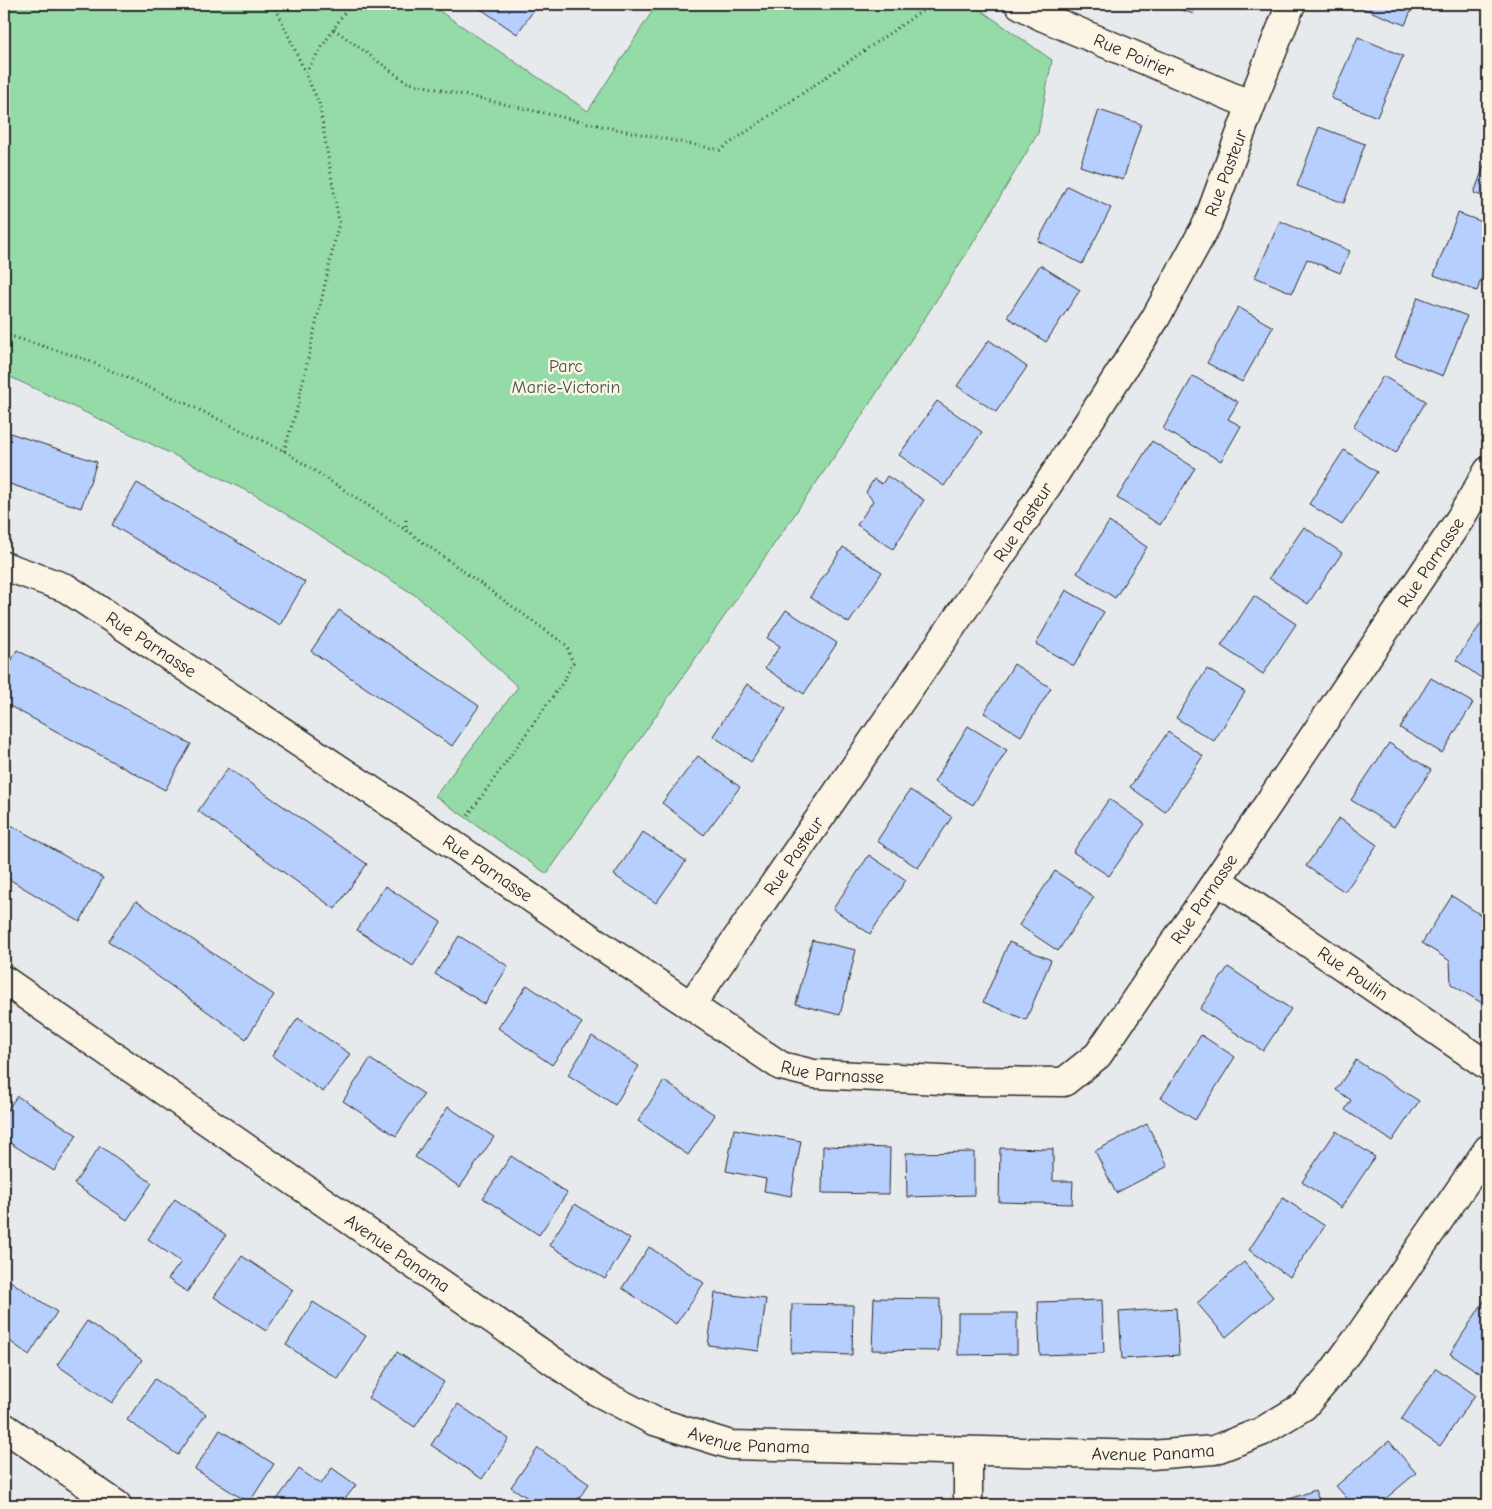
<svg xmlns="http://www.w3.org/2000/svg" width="1492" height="1509" font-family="'Comic Neue',sans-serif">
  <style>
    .green { fill: #94dba8; stroke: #60836a }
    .building { fill: #b7cffe; stroke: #2b2b2b }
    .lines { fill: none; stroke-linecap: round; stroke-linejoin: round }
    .minor-casing { stroke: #2b2b2b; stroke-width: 31 }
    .path { stroke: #2b2b2b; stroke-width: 3; stroke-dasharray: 1 4; stroke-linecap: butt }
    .minor { stroke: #fcf5e5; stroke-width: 28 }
    .labels { text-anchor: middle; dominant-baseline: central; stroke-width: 5; stroke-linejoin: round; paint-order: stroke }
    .street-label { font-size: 18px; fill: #2b2b2b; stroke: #fcf5e5 }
    .park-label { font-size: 18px; fill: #45574a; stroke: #fcf5e5 }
  </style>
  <rect width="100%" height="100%" fill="#e7eaec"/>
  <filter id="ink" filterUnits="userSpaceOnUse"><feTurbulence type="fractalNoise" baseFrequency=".02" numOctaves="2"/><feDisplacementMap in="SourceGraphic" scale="10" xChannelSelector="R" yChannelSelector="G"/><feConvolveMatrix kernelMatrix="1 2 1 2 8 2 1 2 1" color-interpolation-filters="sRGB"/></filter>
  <g filter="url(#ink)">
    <!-- green -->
    <path class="green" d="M4,4h425l159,107 69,-107h315l80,56 -14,73 -68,115 -116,180 -307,446 -112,-78 83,-109 -100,-90 -161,-101 -120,-59 -133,-63z"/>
    <!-- building -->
    <g class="building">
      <path d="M476,4h62l-21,30 -42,-29z"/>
      <path d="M1167,4h30l-4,10z"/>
      <path d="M1364,4h50l-9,21 -43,-17z"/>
      <path d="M1358,37l45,19 -26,61 -46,-19z"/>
      <path d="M1099,110l42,14 -18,56 -43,-14z"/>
      <path d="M1319,127l46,17 -21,59 -47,-17z"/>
      <path d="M1488,155v43l-14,-5z"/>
      <path d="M1067,186l44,22 -29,56 -44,-23z"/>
      <path d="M1458,213l30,11v36l-11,31 -43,-16z"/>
      <path d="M1280,221l70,30 -10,22 -33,-14 -15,34 -37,-16z"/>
      <path d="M1040,265l40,25 -34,52 -39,-25z"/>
      <path d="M1418,297l49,19 -24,60 -48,-19z"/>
      <path d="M1238,307l35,20 -31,55 -35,-19z"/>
      <path d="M989,340l38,27 -31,45 -39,-26z"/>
      <path d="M1193,376l45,26 -10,17 13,7 -20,35 -58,-32z"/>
      <path d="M1383,376l43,25 -30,52 -43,-26z"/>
      <path d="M937,401l45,31 -38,54 -45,-31z"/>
      <path d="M4,431l93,31 -16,46 -77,-26z"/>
      <path d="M1152,441l43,27 -35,57 -43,-27z"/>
      <path d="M1344,450l33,22 -35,53 -33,-21z"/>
      <path d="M887,476l37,24 -31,49 -36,-24 16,-24 -7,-9 8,-13 8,5z"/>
      <path d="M137,483l168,99 -25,43 -168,-100z"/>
      <path d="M1109,522l38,25 -32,51 -38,-25z"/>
      <path d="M1304,527l38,26 -34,51 -39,-26z"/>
      <path d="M843,547l39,25 -33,51 -39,-26z"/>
      <path d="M1066,590l38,22 -30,54 -38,-22z"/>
      <path d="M1254,596l42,28 -33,50 -42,-28z"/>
      <path d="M339,610l140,96 -27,40 -141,-95z"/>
      <path d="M786,610l51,33 -33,51 -39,-26 15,-22 -13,-8z"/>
      <path d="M1487,615l1,1v67l-32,-23z"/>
      <path d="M17,650l174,94 -26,46 -161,-87v-28z"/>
      <path d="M1014,664l37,24 -30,48 -37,-23z"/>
      <path d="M1207,669l38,23 -31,49 -38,-23z"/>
      <path d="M1431,678l42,25 -31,50 -42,-25z"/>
      <path d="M747,684l39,25 -35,53 -38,-26z"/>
      <path d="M968,726l39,24 -34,55 -39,-23z"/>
      <path d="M1168,732l35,24 -38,56 -35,-25z"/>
      <path d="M1389,743l42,27 -37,57 -43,-27z"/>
      <path d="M698,756l42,31 -36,48 -42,-32z"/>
      <path d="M228,768l139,96 -32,45 -137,-98z"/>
      <path d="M910,790l42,27 -34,51 -41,-27z"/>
      <path d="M1109,799l36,25 -36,52 -36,-24z"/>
      <path d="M1339,818l38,27 -32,47 -39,-26z"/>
      <path d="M4,821l99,57 -23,44 -76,-46z"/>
      <path d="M643,832l43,29 -30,42 -42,-28z"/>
      <path d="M869,855l37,25 -36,54 -37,-25z"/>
      <path d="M1055,871l39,26 -36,54 -39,-26z"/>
      <path d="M385,886l56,36 -28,44 -56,-36z"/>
      <path d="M1452,896l35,23 1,-1v82l-3,5 -34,-21 -1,-23 -28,-18z"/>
      <path d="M136,901l138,94 -28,44 -138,-98z"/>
      <path d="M459,936l49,30 -23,38 -50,-30z"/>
      <path d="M812,940l44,10 -16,65 -44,-11z"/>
      <path d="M1009,942l42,18 -25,60 -43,-18z"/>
      <path d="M1228,967l63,42 -28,42 -63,-42z"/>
      <path d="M527,985l55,38 -30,42 -54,-37z"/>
      <path d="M298,1018l52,36 -27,38 -51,-36z"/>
      <path d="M1201,1035l34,22 -40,63 -34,-22z"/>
      <path d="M592,1036l47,30 -24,39 -47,-30z"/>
      <path d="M370,1059l54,35 -28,42 -53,-35z"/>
      <path d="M1356,1060l63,41 -27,40 -47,-31 6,-10 -15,-10z"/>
      <path d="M664,1081l51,34 -27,40 -50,-34z"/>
      <path d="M17,1096l60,39 -23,36 -50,-32v-24z"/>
      <path d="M448,1107l46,30 -34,50 -45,-30z"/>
      <path d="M1147,1124l21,42 -52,27 -21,-42z"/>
      <path d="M734,1129l67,12 -10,55 -27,-5 2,-12 -40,-8z"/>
      <path d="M1336,1131l39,26 -34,51 -39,-26z"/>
      <path d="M100,1146l52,37 -25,37 -53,-36z"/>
      <path d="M823,1146l67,2 -1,46 -67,-1z"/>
      <path d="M1000,1148l53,1v32h20l-1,23 -73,-2z"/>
      <path d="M974,1152v43l-67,2 -1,-44z"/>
      <path d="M511,1156l56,37 -28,42 -56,-37z"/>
      <path d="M1283,1198l42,28 -35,51 -41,-27z"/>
      <path d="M175,1199l51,36 -39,57 -19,-13 13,-17 -33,-23z"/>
      <path d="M575,1204l55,35 -25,40 -56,-34z"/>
      <path d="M649,1247l55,36 -28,41 -54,-36z"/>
      <path d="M242,1256l51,34 -27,41 -52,-34z"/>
      <path d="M1244,1262l29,35 -47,40 -29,-34z"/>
      <path d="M4,1277l53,35 -28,43 -25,-18z"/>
      <path d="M715,1293l51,6 -7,52 -51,-6z"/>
      <path d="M874,1298l66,1 -1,52 -67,-1z"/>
      <path d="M1486,1298l2,2v78l-38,-24z"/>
      <path d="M1102,1300l2,53 -64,2 -2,-53z"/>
      <path d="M313,1302l53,34 -28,43 -52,-34z"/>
      <path d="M792,1304l61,1 -1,50 -61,-2z"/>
      <path d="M1176,1308l3,47 -57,4 -3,-47z"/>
      <path d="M958,1313h59v41l-59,1z"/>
      <path d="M87,1321l55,39 -30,43 -55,-38z"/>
      <path d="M397,1352l47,30 -29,45 -47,-29z"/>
      <path d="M1436,1368l39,27 -35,51 -39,-26z"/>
      <path d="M155,1379l51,35 -28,41 -51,-35z"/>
      <path d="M458,1404l51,35 -27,40 -51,-34z"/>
      <path d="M220,1430l54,34 -25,39 -54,-34z"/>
      <path d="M1389,1441l27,32 -38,32h-25l-17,-19z"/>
      <path d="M538,1448l51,36 -15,21h-36l-27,-18z"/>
      <path d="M332,1468l24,17 -11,14 9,6h-81l26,-36 22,15z"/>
      <path d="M1315,1490l6,15h-48z"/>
      <path d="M602,1499l23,6h-24z"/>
    </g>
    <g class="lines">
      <!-- minor casing -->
      <g class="minor-casing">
        <g id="minor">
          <path id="s1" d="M1019,4l22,12 210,89"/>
          <path id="s2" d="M4,566l62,22 383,254 160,109 172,115 33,8 148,7 102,1 34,-27 119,-175 243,-361 28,-48"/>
          <path id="s3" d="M1217,880l271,186"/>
          <path id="s4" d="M4,980l592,411 58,30 77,24 420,10 63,-5 47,-18 43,-26 28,-33 28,-38 128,-186"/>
          <path id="s5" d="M691,1005l334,-485 130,-201 52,-95 44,-119 40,-101"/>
          <path d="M4,1427l113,78"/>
          <path d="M968,1505v-54"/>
        </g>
      </g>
      <!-- path -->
      <g class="path">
        <path d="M274,4l31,68"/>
        <path d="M334,29l72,53 200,45 114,23 212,-146"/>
        <path d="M4,334l78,24 99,43 103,50 122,79 160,115 7,18 -10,19 -96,135"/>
        <path d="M284,451l13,-43 42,-186 -20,-119 -14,-30 45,-69"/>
        <path d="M406,520v10"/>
      </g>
      <!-- minor -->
      <use href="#minor" class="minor"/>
    </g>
  </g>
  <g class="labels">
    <!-- street labels -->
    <g class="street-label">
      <text stroke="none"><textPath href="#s1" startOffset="126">Rue Poirier</textPath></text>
      <text stroke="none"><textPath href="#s5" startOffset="991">Rue Pasteur</textPath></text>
      <text stroke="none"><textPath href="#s5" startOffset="586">Rue Pasteur</textPath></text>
      <text stroke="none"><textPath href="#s2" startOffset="1848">Rue Parnasse</textPath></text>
      <text stroke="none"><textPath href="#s2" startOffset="168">Rue Parnasse</textPath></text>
      <text stroke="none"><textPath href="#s5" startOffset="181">Rue Pasteur</textPath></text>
      <text stroke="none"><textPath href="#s2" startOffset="572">Rue Parnasse</textPath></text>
      <text stroke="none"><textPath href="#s2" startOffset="1442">Rue Parnasse</textPath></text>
      <text stroke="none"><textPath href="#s3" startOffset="165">Rue Poulin</textPath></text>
      <text stroke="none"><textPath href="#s2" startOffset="978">Rue Parnasse</textPath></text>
      <text stroke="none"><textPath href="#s4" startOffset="479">Avenue Panama</textPath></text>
      <text stroke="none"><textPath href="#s4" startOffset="884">Avenue Panama</textPath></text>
      <text stroke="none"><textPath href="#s4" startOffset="1289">Avenue Panama</textPath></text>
    </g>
    <!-- park labels -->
    <g class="park-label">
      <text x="566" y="366">Parc<tspan x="566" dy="21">Marie-Victorin</tspan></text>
    </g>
  </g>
  <!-- margin -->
  <rect width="1492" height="1509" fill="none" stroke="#fcf5e5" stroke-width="20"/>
  <rect x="10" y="10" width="1472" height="1489" fill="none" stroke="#2b2b2b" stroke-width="2" filter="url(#ink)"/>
</svg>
